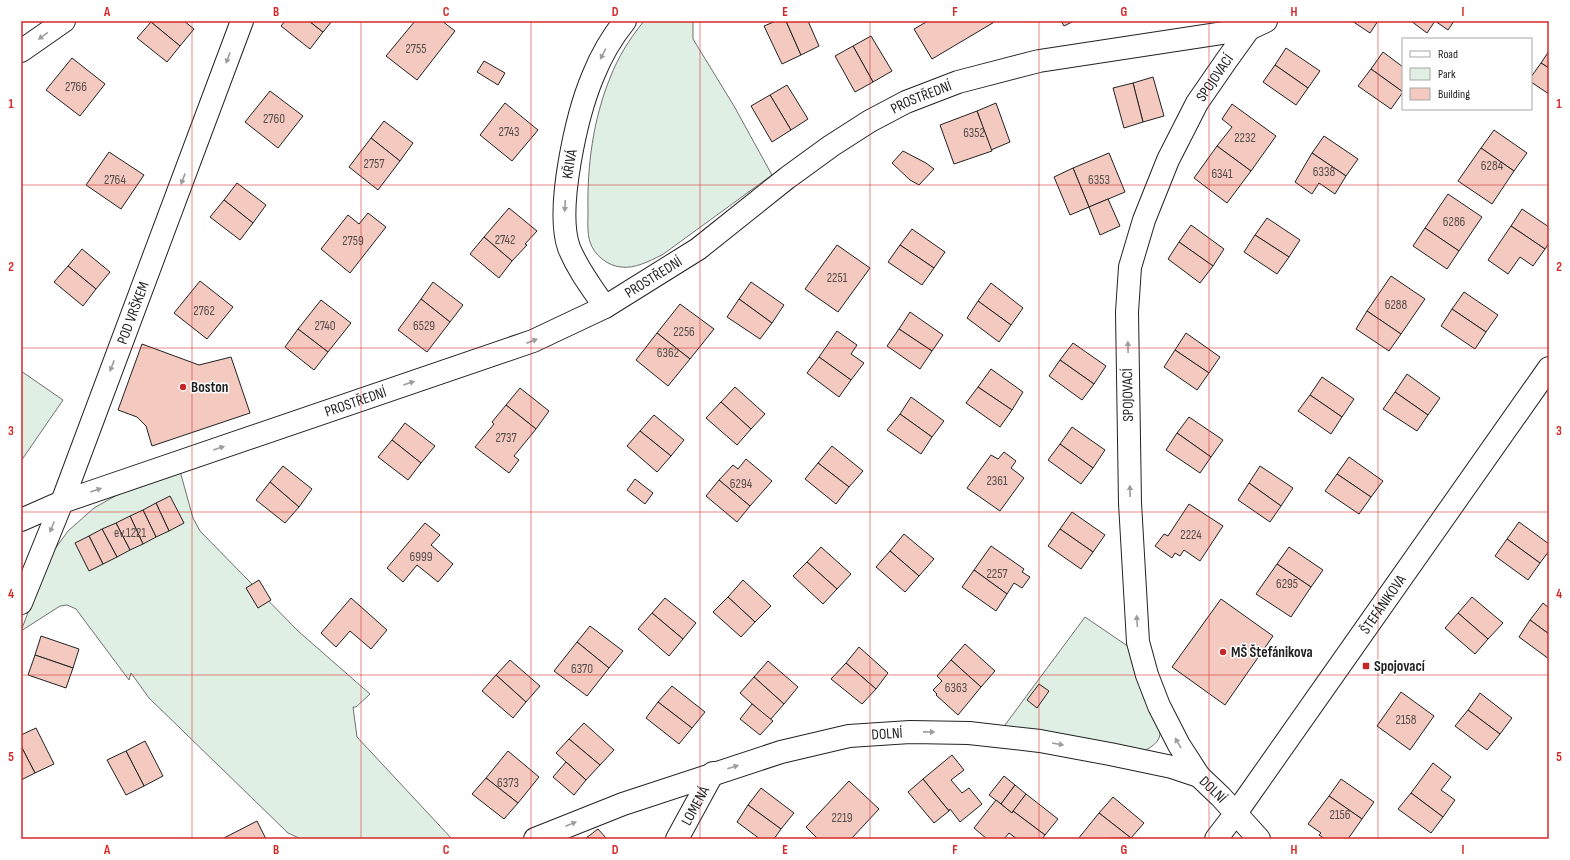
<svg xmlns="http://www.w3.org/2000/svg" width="1570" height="860" font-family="'Sofia Sans Condensed',sans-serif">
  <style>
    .green { fill: #e0efe3; stroke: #6f6f6f }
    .building { fill: #f3c9c0; stroke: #222 }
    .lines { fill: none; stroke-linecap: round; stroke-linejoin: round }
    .street-casing { stroke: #222; stroke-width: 24 }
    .secondary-casing { stroke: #222; stroke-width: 24 }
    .street { stroke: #fff; stroke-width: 22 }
    .secondary { stroke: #fff; stroke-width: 22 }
    .oneway { fill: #9c9c9c }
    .grid { fill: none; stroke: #d62828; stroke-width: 1; stroke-opacity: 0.55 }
    .poi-dot { fill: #c62828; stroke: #fff; stroke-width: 1.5 }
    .labels { text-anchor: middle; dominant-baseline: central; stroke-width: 3; stroke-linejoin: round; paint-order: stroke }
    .number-label { font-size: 13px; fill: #564c4a }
    .street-label { font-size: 15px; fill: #222; stroke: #fff }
    .poi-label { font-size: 15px; font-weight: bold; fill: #222; stroke: #fff; text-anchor: start }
    .neatline { fill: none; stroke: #d62828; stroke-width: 1.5 }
    .grid-label { font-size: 13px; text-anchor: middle; font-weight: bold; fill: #d62828 }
  </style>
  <rect width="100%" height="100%" fill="#fff"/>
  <!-- green -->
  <g class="green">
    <path d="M644,21h49v18l41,67 38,69 -110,80c-13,6 -27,14 -41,12 -13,-1 -27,-12 -31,-25 -3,-10 -2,-20 -2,-30 -1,-46 5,-92 22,-134 8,-21 20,-40 34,-57z"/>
    <path d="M21,371l42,29 -42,61z"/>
    <path d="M180,471l13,47 7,13 98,100 72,63 -14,13h-3l4,30 95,102h-151l-13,-6 -139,-135 -18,-25 -2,7 -53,-71 -9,-4 -7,1 -39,25 28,-74 19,-26 26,-23 30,-17z"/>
    <path d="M1085,617l47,32c1,15 4,28 10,42 5,11 20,31 18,43 -1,9 -9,13 -16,17l-142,-22z"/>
  </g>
  <!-- building -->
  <g class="building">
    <path d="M151,21h33l10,8 -14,17 -29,-24z"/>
    <path d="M285,21h24l14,11 -13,17 -29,-23z"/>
    <path d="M309,21h23l-9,11z"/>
    <path d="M415,21h27l13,10 -38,49 -31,-24z"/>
    <path d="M776,21h10l15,34 -19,9 -18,-38z"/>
    <path d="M786,21h22l11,25 -18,9z"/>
    <path d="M928,21h68l-64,38 -18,-30z"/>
    <path d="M1061,21h13l-10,5z"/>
    <path d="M1352,21h26l-8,12z"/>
    <path d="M1411,21h43l-6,9 -13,-9 -8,12z"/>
    <path d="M151,22l29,24 -13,16 -30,-24z"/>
    <path d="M871,36l21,35 -19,11 -20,-36z"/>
    <path d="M853,46l20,36 -18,10 -20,-36z"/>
    <path d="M1286,48l34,23 -12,17 -33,-23z"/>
    <path d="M1549,51v17l-8,-5z"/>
    <path d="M1383,52l20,15v25l-32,-23z"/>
    <path d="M72,58l33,26 -25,32 -34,-26z"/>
    <path d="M484,61l21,12 -7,12 -21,-13z"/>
    <path d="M1541,63l8,5v26l-18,-12v-5z"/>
    <path d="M1275,65l33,23 -12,17 -33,-23z"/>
    <path d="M1371,69l32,23 -12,17 -33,-23z"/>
    <path d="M1153,77l11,39 -21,6 -10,-39z"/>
    <path d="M1133,83l10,39 -19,6 -11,-40z"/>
    <path d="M787,85l21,34 -17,11 -21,-35z"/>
    <path d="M270,91l33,25 -25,32 -33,-26z"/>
    <path d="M770,95l21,35 -19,12 -21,-36z"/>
    <path d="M505,103l33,27 -26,31 -32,-26z"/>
    <path d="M996,103l14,39 -19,8 -14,-39z"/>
    <path d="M1232,104l44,32 -25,35 -34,-25 15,-19 -10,-8z"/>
    <path d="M977,111l15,40 -38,13 -14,-39z"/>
    <path d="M384,121l29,22 -13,18 -29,-23z"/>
    <path d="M1494,130l33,23 -13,18 -33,-23z"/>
    <path d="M1324,136l34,23 -12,17 -34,-23z"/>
    <path d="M371,138l29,23 -22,29 -29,-23z"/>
    <path d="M1217,146l34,25 -24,32 -33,-25z"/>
    <path d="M1481,148l33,23 -22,33 -34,-23z"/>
    <path d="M903,151l23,12 8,6 -15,16 -9,-5 -18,-17z"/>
    <path d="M109,152l35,23 -23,34 -35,-24z"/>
    <path d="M1109,153l16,39 -36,15 -16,-39z"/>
    <path d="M1312,153l34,23 -11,18 -16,-11 -7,11 -17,-12z"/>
    <path d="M1073,168l16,39 -19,8 -16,-38z"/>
    <path d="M237,183l29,22 -13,18 -29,-23z"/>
    <path d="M1448,194l34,23 -23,34 -34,-23z"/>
    <path d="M1108,199l12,27 -20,9 -11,-28z"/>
    <path d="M224,200l29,23 -13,17 -30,-23z"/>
    <path d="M509,208l28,23 -12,13 2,1 -15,16 -28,-24z"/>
    <path d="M1522,209l27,18v16l-4,6 -34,-23z"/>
    <path d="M368,213l18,14 -36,46 -29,-24 27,-34 11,9z"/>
    <path d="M1267,218l33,22 -11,17 -34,-22z"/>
    <path d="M1191,225l33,24 -11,17 -34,-24z"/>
    <path d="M1511,226l34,23 -12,17 -13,-9 -12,17 -20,-14z"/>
    <path d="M1425,228l34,23 -12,18 -34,-23z"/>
    <path d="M912,229l33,23 -11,16 -34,-23z"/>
    <path d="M1255,235l34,22 -12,17 -33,-22z"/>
    <path d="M484,237l28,24 -13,17 -29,-24z"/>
    <path d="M1179,242l34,24 -13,17 -32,-24z"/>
    <path d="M837,245l33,23 -32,44 -33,-23z"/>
    <path d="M900,245l34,23 -12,17 -34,-23z"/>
    <path d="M82,249l28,23 -14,17 -28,-23z"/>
    <path d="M68,266l28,23 -13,17 -29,-24z"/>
    <path d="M1391,276l34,23 -24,35 -34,-23z"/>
    <path d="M200,281l33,26 -26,32 -33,-26z"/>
    <path d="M433,282l30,23 -13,17 -29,-23z"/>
    <path d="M751,282l33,23 -12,18 -33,-24z"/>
    <path d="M991,283l32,25 -12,17 -33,-24z"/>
    <path d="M1464,292l34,23 -12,17 -34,-23z"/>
    <path d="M421,299l29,23 -23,30 -29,-22z"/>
    <path d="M739,299l33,24 -12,16 -33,-22z"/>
    <path d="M321,300l30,23 -23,29 -30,-23z"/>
    <path d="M978,301l33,24 -12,17 -32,-24z"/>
    <path d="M680,304l34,25 -24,30 -33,-26z"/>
    <path d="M1452,309l34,23 -11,17 -34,-23z"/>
    <path d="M1367,311l34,23 -12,17 -33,-22z"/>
    <path d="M910,312l33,23 -11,16 -33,-22z"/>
    <path d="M298,329l30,23 -14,18 -29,-23z"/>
    <path d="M899,329l33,22 -12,18 -33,-23z"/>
    <path d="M837,331l20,14 -6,9 13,9 -13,17 -32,-23z"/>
    <path d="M657,333l33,26 -22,27 -32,-26z"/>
    <path d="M1186,333l34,24 -11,16 -34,-23z"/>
    <path d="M1073,343l33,23 -12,18 -34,-24z"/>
    <path d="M142,344l57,21 32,-8 19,56 -98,33 -6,-20 -9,-9 -19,-7z"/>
    <path d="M1175,350l34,23 -12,17 -33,-23z"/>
    <path d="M819,357l32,23 -12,17 -32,-24z"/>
    <path d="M1060,360l34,24 -12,16 -33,-24z"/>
    <path d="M991,369l32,23 -11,18 -34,-23z"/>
    <path d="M1407,374l33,24 -12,17 -33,-23z"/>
    <path d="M1322,377l32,22 -12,18 -32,-22z"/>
    <path d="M735,387l30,27 -14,15 -30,-27z"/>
    <path d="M978,387l34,23 -12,17 -34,-24z"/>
    <path d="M520,388l29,23 -13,18 -30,-24z"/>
    <path d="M1395,392l33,23 -11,16 -34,-22z"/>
    <path d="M1310,395l32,22 -11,17 -33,-23z"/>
    <path d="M911,397l33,24 -12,16 -32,-23z"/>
    <path d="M721,402l30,27 -14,16 -31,-27z"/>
    <path d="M506,405l30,24 -22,27 5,4 -10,13 -34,-26 19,-23 -2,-2z"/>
    <path d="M900,414l32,23 -11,17 -34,-24z"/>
    <path d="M654,415l30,25 -13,16 -31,-25z"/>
    <path d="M1189,417l34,23 -12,17 -34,-24z"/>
    <path d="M405,423l30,23 -14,17 -29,-23z"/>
    <path d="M1072,427l33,23 -12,18 -33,-24z"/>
    <path d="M640,431l31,25 -14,16 -30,-26z"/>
    <path d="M1177,433l34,24 -11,16 -34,-23z"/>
    <path d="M392,440l29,23 -13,17 -30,-23z"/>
    <path d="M1060,444l33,24 -12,16 -33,-24z"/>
    <path d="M832,446l31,25 -14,16 -31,-24z"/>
    <path d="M1004,452l12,9 -5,7 13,10 -24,33 -33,-23 24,-33 7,4z"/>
    <path d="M1349,457l34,24 -12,16 -34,-23z"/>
    <path d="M746,459l26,22 -22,25 -31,-26 14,-15 5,4z"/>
    <path d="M818,463l31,24 -13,17 -31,-25z"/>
    <path d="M283,466l29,23 -13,18 -29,-25z"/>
    <path d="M1260,466l33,22 -12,18 -32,-23z"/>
    <path d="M1337,474l34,23 -12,17 -34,-23z"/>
    <path d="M635,479l18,14 -8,11 -18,-14z"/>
    <path d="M719,480l31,26 -13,16 -31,-26z"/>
    <path d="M270,482l29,25 -14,16 -29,-23z"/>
    <path d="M1249,483l32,23 -11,16 -32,-22z"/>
    <path d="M170,496l14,27 -15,8 -13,-28z"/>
    <path d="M156,503l13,28 -13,6 -13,-27z"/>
    <path d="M1189,504l34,22 -23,35 -16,-11 -4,6 -5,-3 -3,5 -17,-12 9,-12 4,2z"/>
    <path d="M143,510l13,27 -13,7 -13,-28z"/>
    <path d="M1072,512l33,23 -12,17 -33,-23z"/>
    <path d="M130,516l13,28 -13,6 -14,-27z"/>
    <path d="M1519,522l30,22v7l-9,12 -33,-24z"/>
    <path d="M116,523l14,27 -13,7 -15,-28z"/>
    <path d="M425,523l15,12 -9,10 22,19 -15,18 -21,-17 -14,17 -16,-14z"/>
    <path d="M102,529l15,28 -14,7 -14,-28z"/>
    <path d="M1060,529l33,23 -12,17 -33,-23z"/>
    <path d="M904,534l30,25 -15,17 -29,-25z"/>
    <path d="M89,536l14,28 -14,7 -14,-28z"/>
    <path d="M1507,539l33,24 -12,17 -33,-24z"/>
    <path d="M991,546l33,23 -2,3 8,5 -8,11 -8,-5 -7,11 -33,-24z"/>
    <path d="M821,547l30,27 -14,15 -30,-27z"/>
    <path d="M1289,547l34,23 -12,17 -34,-23z"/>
    <path d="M890,551l29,25 -14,16 -29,-25z"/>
    <path d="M807,562l30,27 -14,15 -30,-28z"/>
    <path d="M1277,564l34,23 -20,30 -35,-23z"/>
    <path d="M974,570l33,24 -11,17 -34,-24z"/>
    <path d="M259,580l12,20 -13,8 -12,-20z"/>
    <path d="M743,580l28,26 -16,16 -27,-25z"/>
    <path d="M728,597l27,25 -14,15 -28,-25z"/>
    <path d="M1472,597l31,26 -15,16 -30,-26z"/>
    <path d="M351,598l36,32 -16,19 -21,-18 -14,16 -15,-14z"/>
    <path d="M665,598l31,25 -13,16 -31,-26z"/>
    <path d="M1221,599l52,37 -48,69 -53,-38z"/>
    <path d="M1543,603l6,5v26l-19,-14z"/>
    <path d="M652,613l31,26 -14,17 -31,-27z"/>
    <path d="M1458,613l30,26 -13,15 -30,-26z"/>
    <path d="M1530,620l19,14v25l-30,-22z"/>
    <path d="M590,626l33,25 -14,17 -32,-26z"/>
    <path d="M41,636l38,13 -6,19 -38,-13z"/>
    <path d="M577,642l32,26 -22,28 -33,-25z"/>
    <path d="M965,644l30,27 -14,16 -30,-27z"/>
    <path d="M859,647l29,26 -12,16 -30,-26z"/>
    <path d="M35,655l38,13 -7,20 -38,-13z"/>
    <path d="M510,660l30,26 -14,16 -30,-27z"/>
    <path d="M951,660l30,27 -23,28 -22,-20 1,-1 -4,-4 9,-9 -5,-5z"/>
    <path d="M768,661l30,26 -14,17 -30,-27z"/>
    <path d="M846,663l30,26 -14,15 -31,-25z"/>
    <path d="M496,675l30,27 -13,16 -31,-27z"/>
    <path d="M754,677l30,27 -14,16 -30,-27z"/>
    <path d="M1039,684l10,7 -12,17 -10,-8z"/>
    <path d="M672,686l33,26 -13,16 -34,-26z"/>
    <path d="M1401,692l33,24 -24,34 -33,-24z"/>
    <path d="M1480,693l32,25 -12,16 -32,-24z"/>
    <path d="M658,702l34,26 -13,16 -33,-26z"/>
    <path d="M752,704l21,17 -13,14 -20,-16z"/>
    <path d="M1468,710l32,24 -13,16 -32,-24z"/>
    <path d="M584,723l30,27 -14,15 -31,-26z"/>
    <path d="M36,728l18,36 -19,9 -14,-27v-11z"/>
    <path d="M569,739l31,26 -14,15 -30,-27z"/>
    <path d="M145,741l18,35 -19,10 -18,-35z"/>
    <path d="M21,746l14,27 -14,7z"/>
    <path d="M126,751l18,35 -18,9 -19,-35z"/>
    <path d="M508,751l31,26 -21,26 -32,-25z"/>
    <path d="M952,755l12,15 -13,10 11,13 7,-5 13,16 -22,18 -10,-13 -1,2 -26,-32z"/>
    <path d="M566,762l20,18 -12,15 -21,-18z"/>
    <path d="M1433,763l18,14 -10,13 14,10 -12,17 -32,-24z"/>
    <path d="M1004,776l11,9 -14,19 -12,-9z"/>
    <path d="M486,778l32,25 -14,16 -32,-25z"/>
    <path d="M923,779l26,32 -15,12 -26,-31z"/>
    <path d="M1341,779l33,23 -12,17 -33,-23z"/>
    <path d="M849,781l30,28 -28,30h-33l-12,-12z"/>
    <path d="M1015,785l11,9 -14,19 -11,-9z"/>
    <path d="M761,788l33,25 -13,16 -33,-24z"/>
    <path d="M1411,793l32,24 -12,16 -33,-24z"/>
    <path d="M1026,794l32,25 -13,16 -32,-24z"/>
    <path d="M1329,796l33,23 -14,20h-23l-6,-4 2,-2 -13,-9z"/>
    <path d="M1113,797l31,26 -13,15 -32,-25z"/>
    <path d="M996,800l16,13 1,-2 32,24 -3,4h-25l-8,-6 -5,6h-17l-13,-11z"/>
    <path d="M748,805l33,24 -7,10h-14l-23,-17z"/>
    <path d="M1099,813l32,25 -53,1z"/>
    <path d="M257,821l9,18h-42v-1z"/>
    <path d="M598,829l9,10 -21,-1z"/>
  </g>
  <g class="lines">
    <!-- street casing -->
    <g class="street-casing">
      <g id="street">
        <path d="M21,51l43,-30"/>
        <path id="s1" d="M605,307c-13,-19 -27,-37 -36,-59 -14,-39 8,-134 24,-172 8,-20 19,-39 32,-55"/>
        <path id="s2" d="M21,520l41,-18 471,-161 72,-34 93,-58 89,-71 44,-32 39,-25 36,-19 52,-20 81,-21 210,-32 17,-8"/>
        <path id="s3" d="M21,603l41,-101 180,-481"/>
        <path id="s4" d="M1199,776l-20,-31 -20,-39 -12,-31 -9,-33 -8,-139 -3,-191 3,-45 14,-47 24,-60 29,-57 29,-42 23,-32"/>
        <path id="s5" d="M535,839l88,-35 158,-52 68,-16 61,-4 59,1 71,8 70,13 62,13 27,9 22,21 38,42"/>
        <path id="s6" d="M677,839l36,-66"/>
      </g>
    </g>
    <!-- secondary casing -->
    <g class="secondary-casing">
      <g id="secondary">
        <path id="s7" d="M1216,839l20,-26 313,-445"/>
      </g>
    </g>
    <!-- street -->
    <use href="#street" class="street"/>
    <!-- secondary -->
    <use href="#secondary" class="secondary"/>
  </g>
  <!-- one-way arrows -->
  <defs><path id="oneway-solid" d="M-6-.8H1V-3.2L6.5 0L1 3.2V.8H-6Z"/></defs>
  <g class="oneway">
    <use href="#oneway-solid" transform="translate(43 36) rotate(144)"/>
    <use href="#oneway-solid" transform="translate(603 54) rotate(118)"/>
    <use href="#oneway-solid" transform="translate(228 58) rotate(111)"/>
    <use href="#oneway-solid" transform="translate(183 179) rotate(111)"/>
    <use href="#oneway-solid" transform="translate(565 206) rotate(93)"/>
    <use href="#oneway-solid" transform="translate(532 341) rotate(-21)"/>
    <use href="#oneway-solid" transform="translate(1128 347) rotate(-91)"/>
    <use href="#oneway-solid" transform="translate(112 366) rotate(111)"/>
    <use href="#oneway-solid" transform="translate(409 383) rotate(-19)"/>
    <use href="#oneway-solid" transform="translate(219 448) rotate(-19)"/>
    <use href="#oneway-solid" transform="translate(96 490) rotate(-19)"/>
    <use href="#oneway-solid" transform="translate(1130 491) rotate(-91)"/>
    <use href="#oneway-solid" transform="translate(52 527) rotate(112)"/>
    <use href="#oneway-solid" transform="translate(1137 621) rotate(-94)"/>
    <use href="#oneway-solid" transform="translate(929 732) rotate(1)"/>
    <use href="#oneway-solid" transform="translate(1178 743) rotate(-120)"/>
    <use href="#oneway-solid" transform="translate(1058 744) rotate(10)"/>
    <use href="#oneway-solid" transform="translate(733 767) rotate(-17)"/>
    <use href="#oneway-solid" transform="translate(571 824) rotate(-22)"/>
  </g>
  <!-- grid -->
  <path class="grid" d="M192,21v818M361,21v818M531,21v818M700,21v818M870,21v818M1039,21v818M1209,21v818M1378,21v818M21,185h1528M21,348h1528M21,512h1528M21,675h1528"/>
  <!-- markers -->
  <g class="poi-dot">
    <circle cx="183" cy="387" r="4"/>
    <circle cx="1223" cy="652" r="4"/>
    <rect x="1362" y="662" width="8" height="8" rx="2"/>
  </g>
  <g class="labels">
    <!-- number labels -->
    <g class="number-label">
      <text x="416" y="49">2755</text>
      <text x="76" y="87">2766</text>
      <text x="274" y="119">2760</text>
      <text x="509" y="132">2743</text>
      <text x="974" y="133">6352</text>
      <text x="1245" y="138">2232</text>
      <text x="374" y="164">2757</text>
      <text x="1492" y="166">6284</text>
      <text x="1324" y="172">6338</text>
      <text x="1222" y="174">6341</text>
      <text x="115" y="180">2764</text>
      <text x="1099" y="180">6353</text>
      <text x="1454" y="222">6286</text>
      <text x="505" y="240">2742</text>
      <text x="353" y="241">2759</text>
      <text x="837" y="278">2251</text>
      <text x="1396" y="305">6288</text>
      <text x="204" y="311">2762</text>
      <text x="325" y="326">2740</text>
      <text x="424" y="326">6529</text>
      <text x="684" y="332">2256</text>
      <text x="668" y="353">6362</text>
      <text x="506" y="438">2737</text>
      <text x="997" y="481">2361</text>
      <text x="741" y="484">6294</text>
      <text x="130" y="533">ev.1221</text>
      <text x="1191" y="535">2224</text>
      <text x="421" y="557">6999</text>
      <text x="997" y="574">2257</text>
      <text x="1287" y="584">6295</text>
      <text x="582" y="669">6370</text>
      <text x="956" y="688">6363</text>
      <text x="1406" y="720">2158</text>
      <text x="508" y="783">6373</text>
      <text x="1340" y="815">2156</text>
      <text x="842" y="818">2219</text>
    </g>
    <!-- street labels -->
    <g class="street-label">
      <text stroke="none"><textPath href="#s4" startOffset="732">SPOJOVACÍ</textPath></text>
      <text stroke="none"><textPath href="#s2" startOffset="1003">PROSTŘEDNÍ</textPath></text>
      <text stroke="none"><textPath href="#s1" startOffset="154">KŘIVÁ</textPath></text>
      <text stroke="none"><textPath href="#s2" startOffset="679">PROSTŘEDNÍ</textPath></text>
      <text stroke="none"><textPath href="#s3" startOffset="311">POD VRŠKEM</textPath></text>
      <text transform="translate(1128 395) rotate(-91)">SPOJOVACÍ</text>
      <text stroke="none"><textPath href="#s2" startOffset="355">PROSTŘEDNÍ</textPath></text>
      <text stroke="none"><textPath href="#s7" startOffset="288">ŠTEFÁNIKOVA</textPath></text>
      <text stroke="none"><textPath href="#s5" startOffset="369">DOLNÍ</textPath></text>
      <text stroke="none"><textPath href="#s5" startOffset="705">DOLNÍ</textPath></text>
      <text stroke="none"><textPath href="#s6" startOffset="38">LOMENÁ</textPath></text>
    </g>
    <!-- poi labels -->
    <g class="poi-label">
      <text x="191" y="387">Boston</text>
      <text x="1231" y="652">MŠ Štefánikova</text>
      <text x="1374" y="666">Spojovací</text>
    </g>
  </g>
  <!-- border -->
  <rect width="1570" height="860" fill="none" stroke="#ffffff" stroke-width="44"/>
  <!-- legend -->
  <rect x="1402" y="38" width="130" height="72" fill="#ffffff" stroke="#a7a7a7"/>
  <rect x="1410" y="51" width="20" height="6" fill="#ffffff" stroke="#a7a7a7"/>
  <text x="1438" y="58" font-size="12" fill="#222222">Road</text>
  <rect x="1410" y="68" width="20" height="12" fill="#e0efe3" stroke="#a7a7a7"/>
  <text x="1438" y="78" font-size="12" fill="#222222">Park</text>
  <rect x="1410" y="88" width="20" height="12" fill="#f3c9c0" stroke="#a7a7a7"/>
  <text x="1438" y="98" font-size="12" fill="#222222">Building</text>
  <rect x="22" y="22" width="1526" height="816" class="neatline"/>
  <g class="grid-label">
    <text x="107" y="16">A</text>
    <text x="276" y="16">B</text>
    <text x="446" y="16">C</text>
    <text x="615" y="16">D</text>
    <text x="785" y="16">E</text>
    <text x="955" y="16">F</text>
    <text x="1124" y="16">G</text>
    <text x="1294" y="16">H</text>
    <text x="1463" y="16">I</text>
    <text x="11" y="108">1</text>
    <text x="1559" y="108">1</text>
    <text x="11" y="271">2</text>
    <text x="1559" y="271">2</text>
    <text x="11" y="435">3</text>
    <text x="1559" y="435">3</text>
    <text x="11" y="598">4</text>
    <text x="1559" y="598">4</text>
    <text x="11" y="761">5</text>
    <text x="1559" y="761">5</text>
    <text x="107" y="854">A</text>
    <text x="276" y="854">B</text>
    <text x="446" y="854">C</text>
    <text x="615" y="854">D</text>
    <text x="785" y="854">E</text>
    <text x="955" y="854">F</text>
    <text x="1124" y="854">G</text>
    <text x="1294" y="854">H</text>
    <text x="1463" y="854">I</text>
  </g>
</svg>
